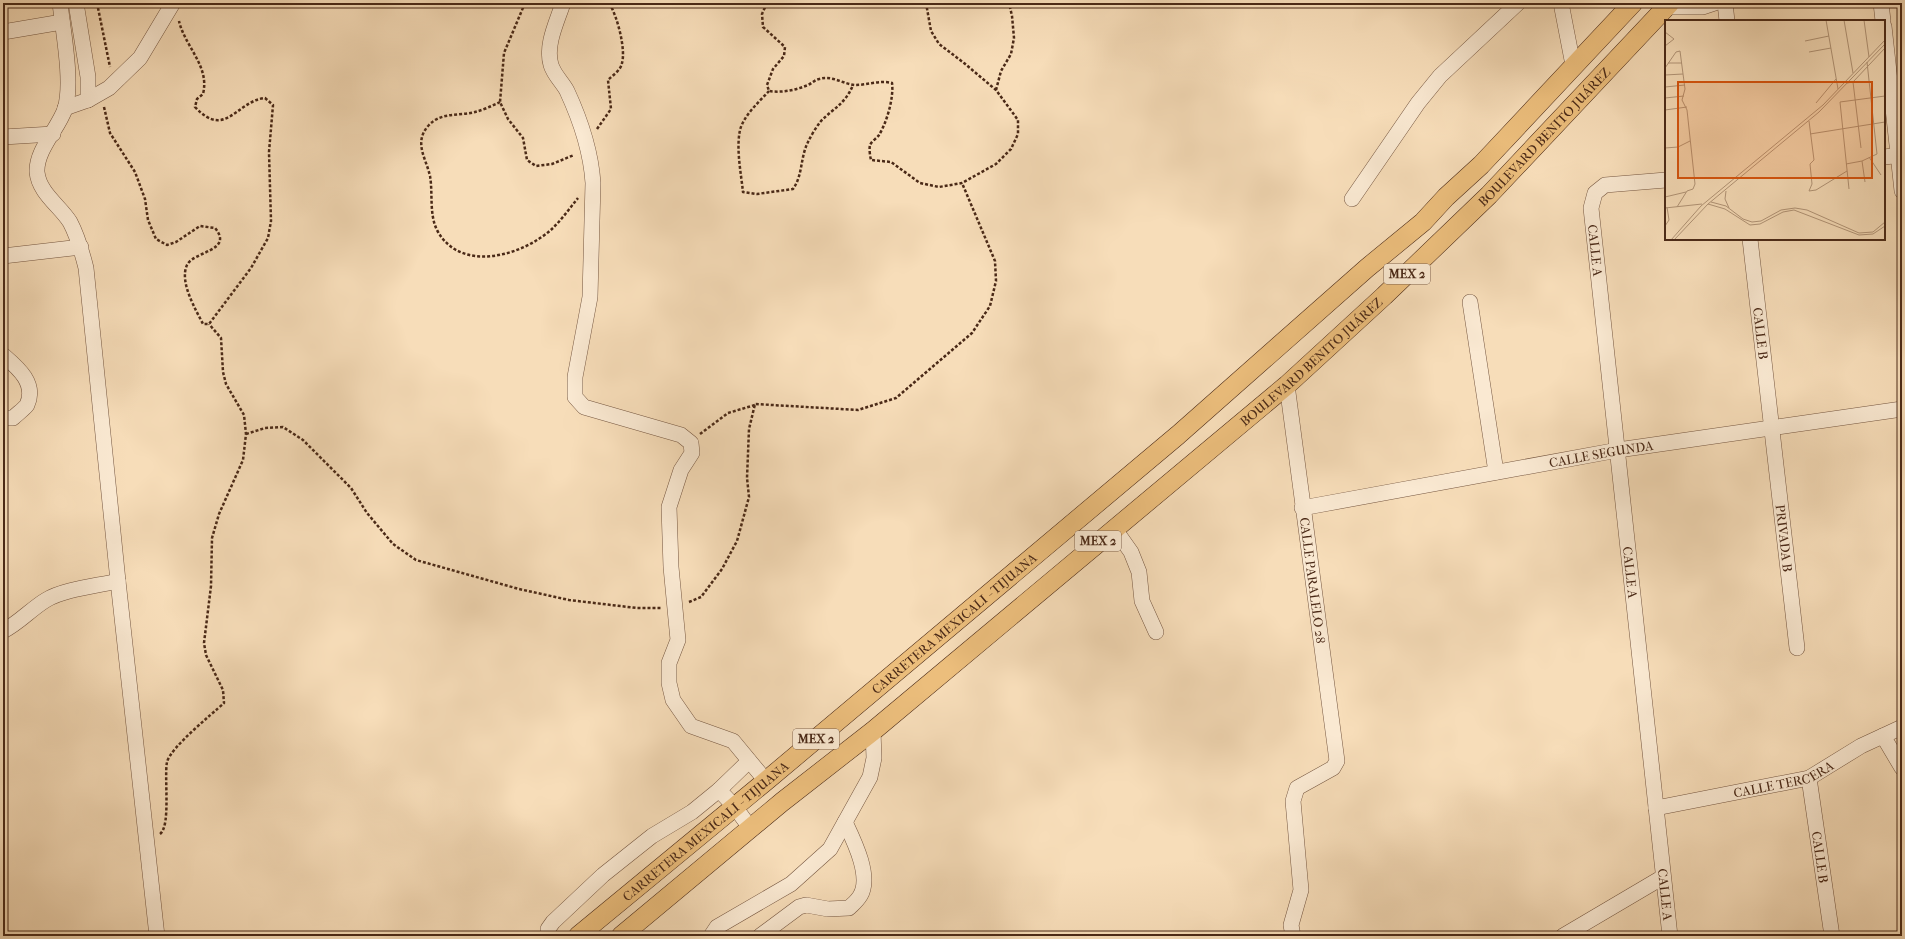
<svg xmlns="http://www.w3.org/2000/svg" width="1905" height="939" font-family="'IM FELL French Canon',serif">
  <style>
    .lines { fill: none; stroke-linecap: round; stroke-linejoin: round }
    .minor-casing { stroke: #755640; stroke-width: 16 }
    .major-casing { stroke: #4a2917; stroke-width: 20 }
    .path { stroke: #4a2917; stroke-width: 2.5; stroke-dasharray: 3 2; stroke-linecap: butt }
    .minor { stroke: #fae9d2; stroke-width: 15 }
    .major { stroke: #ecbe7c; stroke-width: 19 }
    .labels { text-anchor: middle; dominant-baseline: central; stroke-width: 3; stroke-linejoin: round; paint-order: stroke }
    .shield { fill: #fae9d2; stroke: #7f634f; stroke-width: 1 }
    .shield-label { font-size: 12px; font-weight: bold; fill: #4a2917 }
    .street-label { font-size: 13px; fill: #4a2917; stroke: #fae9d2 }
    .inset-road { fill: none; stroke: #b29578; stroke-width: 1 }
    .view { fill: #d8540d; fill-opacity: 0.15; stroke: #d8540d; stroke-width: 2 }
    .inset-edge { fill: none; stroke: #4a2917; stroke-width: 2 }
  </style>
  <rect width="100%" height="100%" fill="#f7ddb9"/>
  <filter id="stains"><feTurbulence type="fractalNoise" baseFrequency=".005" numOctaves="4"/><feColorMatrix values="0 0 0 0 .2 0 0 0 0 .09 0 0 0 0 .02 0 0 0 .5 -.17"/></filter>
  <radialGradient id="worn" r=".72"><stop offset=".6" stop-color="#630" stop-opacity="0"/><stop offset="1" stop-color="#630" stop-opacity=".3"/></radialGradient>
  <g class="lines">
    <!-- minor casing -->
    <g class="minor-casing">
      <g id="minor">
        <path d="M60,3c3,28 13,80 5,106 -7,20 -29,41 -28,63 2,21 23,34 33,50 8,15 12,30 16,46l32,313 39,355"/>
        <path d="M563,3c-6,19 -18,42 -12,62 3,10 12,18 16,26 13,28 24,61 26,92l-3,114 -15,80v20l9,10 97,28 10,8 1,10 -11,17 -12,37 2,60 7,73 -9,23v20l4,17 18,26 42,15 33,40"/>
        <path d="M1561,3l12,62"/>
        <path d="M1725,3l2,18"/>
        <path d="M1881,3l2,18"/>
        <path d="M1666,7h37l12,-4"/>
        <path d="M1884,26l18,165"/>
        <path d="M3,32l59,-10"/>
        <path d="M88,100l21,-12 31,-30 33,-55"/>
        <path d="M65,108l23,-8v-23l-12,-74"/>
        <path d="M3,137l50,-3"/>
        <path d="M1884,157l18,-2"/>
        <path id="s1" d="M1666,180l-61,5 -10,8 -4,15 79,728"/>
        <path d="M1352,199l66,-96 22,-27 78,-73"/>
        <path id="s2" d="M1750,239l47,409"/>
        <path d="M3,256l78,-9"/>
        <path d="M1470,302l26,170"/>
        <path d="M3,355c14,12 34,28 24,50 -3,4 -10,9 -14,13h-10"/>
        <path id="s3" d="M1287,385l50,376 -4,7 -36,20 -4,13 8,89 -10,35 2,11"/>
        <path id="s4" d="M1302,508l316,-58 284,-41"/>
        <path d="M1114,528l17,24 8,20 3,29 14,31"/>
        <path d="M3,631c16,-8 28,-22 43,-31 18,-11 51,-14 72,-19"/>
        <path d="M1883,736l19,32"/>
        <path d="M749,761l-30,29 16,17 16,22"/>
        <path id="s5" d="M1809,778l23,158"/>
        <path id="s6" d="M1656,808l153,-30 52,-32 41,-19"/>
        <path d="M548,936v-7l5,-7 50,-47 49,-39 40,-24 27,-22"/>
        <path d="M711,936l6,-9 74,-43 39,-35 40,-72 4,-19 -1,-27"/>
        <path d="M760,936l39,-29 7,-2 22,4 21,-1c4,-4 8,-7 11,-12 12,-19 -6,-55 -15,-74"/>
        <path d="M1563,936l100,-59"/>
      </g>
    </g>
    <!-- major casing -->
    <g class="major-casing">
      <g id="major">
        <path id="s7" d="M578,936l188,-155 412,-346 189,-167 56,-46 23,-25 35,-32 152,-162"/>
        <path id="s8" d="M621,936l161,-134 91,-71 414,-346 97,-89 105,-101 181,-192"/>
      </g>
    </g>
    <!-- path -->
    <g class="path">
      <path d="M97,3l13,64"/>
      <path d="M525,3l-21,50 -4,49 8,17 15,19 4,22 9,6 16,-2 22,-9"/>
      <path d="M767,3l-5,11 1,13 22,20 -1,9 -11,13 -6,16 2,6c13,2 27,-1 39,-6 4,-2 7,-5 11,-6 13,-4 24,5 36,6 12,0 25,-5 37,-2 2,14 -5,39 -13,52 -2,3 -7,6 -9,10 -1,4 0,11 1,15l20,2 29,21 19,4 23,-4 34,-19 15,-15 7,-15v-14l-22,-30 -32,-27 -25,-19 -8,-13 -5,-28"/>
      <path d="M996,90l5,-19 10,-17 3,-16 -2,-22 -3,-13"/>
      <path d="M769,91c-10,11 -25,24 -29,39 -4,19 1,43 3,62l14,2 36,-5c10,-14 7,-31 15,-47 3,-6 8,-15 13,-21 14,-14 24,-17 32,-36"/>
      <path d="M500,102c-8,4 -17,8 -25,10 -16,4 -34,0 -46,13 -16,17 -3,33 1,51 3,17 -1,38 7,54 23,44 86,26 116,-2 9,-9 17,-20 25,-30"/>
      <path d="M104,107l6,26 25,39 10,27 3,21 8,19 11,6 9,-3 24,-16 15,2c19,23 -21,23 -28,37 -8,17 9,45 16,59h6l42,-56 17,-30 3,-17 -2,-69 4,-47 -8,-7c-29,3 -39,42 -70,9l2,-8 6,-5c7,-28 -18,-47 -24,-73"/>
      <path d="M597,129l14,-20 -3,-29c5,-5 13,-10 14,-17 4,-14 -5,-48 -13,-60"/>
      <path d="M246,434l19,-6 18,-1 20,13 48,48 16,25 26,31 23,16 103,29 50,11 68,8h24"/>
      <path d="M700,434l28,-21 27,-8"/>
      <path d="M689,602l12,-5 21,-28 15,-28 12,-44 -2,-19 2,-49 6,-25 103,6 38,-12 76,-65 18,-27 6,-25 -1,-20 -33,-78"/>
      <path d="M160,834c11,-8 4,-57 7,-72 4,-15 44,-47 57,-59l-1,-13 -17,-35 -2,-12 7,-57 1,-48 7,-24 24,-54 3,-26 -2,-19 -18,-31 -3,-12 -2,-34 -12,-14"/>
    </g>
    <!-- minor -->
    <use href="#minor" class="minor"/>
    <!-- major -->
    <use href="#major" class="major"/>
  </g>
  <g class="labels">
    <!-- shield labels -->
    <g class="shield">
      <rect x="1384" y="264" width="46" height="20" rx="3"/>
      <rect x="1075" y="531" width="46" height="20" rx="3"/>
      <rect x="793" y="729" width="46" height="20" rx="3"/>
    </g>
    <g class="shield-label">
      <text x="1407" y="274">MEX 2</text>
      <text x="1098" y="541">MEX 2</text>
      <text x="816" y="739">MEX 2</text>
    </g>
    <!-- street labels -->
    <g class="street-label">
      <text stroke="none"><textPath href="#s8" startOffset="1222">BOULEVARD BENITO JUÁREZ</textPath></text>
      <text stroke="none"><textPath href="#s1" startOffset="132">CALLE A</textPath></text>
      <text stroke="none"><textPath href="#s2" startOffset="95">CALLE B</textPath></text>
      <text stroke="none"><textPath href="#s8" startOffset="898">BOULEVARD BENITO JUÁREZ</textPath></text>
      <text stroke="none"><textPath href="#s4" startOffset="304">CALLE SEGUNDA</textPath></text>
      <text stroke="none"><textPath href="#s2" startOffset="301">PRIVADA B</textPath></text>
      <text stroke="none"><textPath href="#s1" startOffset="456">CALLE A</textPath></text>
      <text stroke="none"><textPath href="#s3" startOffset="197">CALLE PARALELO 28</textPath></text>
      <text stroke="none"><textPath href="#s7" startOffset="489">CARRETERA MEXICALI - TIJUANA</textPath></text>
      <text stroke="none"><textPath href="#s6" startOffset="131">CALLE TERCERA</textPath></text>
      <text stroke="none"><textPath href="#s7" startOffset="165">CARRETERA MEXICALI - TIJUANA</textPath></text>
      <text stroke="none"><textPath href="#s5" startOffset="80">CALLE B</textPath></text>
      <text stroke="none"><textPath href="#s1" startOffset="780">CALLE A</textPath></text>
    </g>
  </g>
  <!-- overview -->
  <g transform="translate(1665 20)">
    <rect width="220" height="220" fill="#f7ddb9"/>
    <path class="inset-road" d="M161,0l12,69M179,0l9,53M199,0l5,37M0,12l9,7 -9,7M140,21l24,-5M144,32l22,-4M3,43h14M0,48l11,-16 4,-1 5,38 -3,11 5,10 8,74 -2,5 -6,2 -10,16M0,55l18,-1M188,62l8,66M182,63l6,-1 32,-34M0,67l20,-2M0,78l19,-2M151,83l20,-24M0,90l22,-3M144,101l5,39 -4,4 2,20 -3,7 7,-1 31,-19M145,114l75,-12M0,128l13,-1 12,-6M204,137l12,18M197,141l3,21M181,144l16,-3 15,-7 -10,-92M184,169l-9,-87 45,-6M61,171l-1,8 4,9M0,177l21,-5M46,182l15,4 17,13 9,3 9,-1 20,-11 14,-2 12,2 52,23 14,-1 12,-10M43,184l17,5 25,16 10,-1 23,-12 11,-2 65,25 14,-1 12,-8M0,188l37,-4M0,206l4,-6 -2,-13M6,220l30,-34 122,-101 62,-65M9,220l34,-36 111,-92 66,-68"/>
    <path class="view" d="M13,62h194v96h-194z"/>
    <rect width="220" height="220" class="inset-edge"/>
  </g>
  <!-- margin -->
  <rect width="1905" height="939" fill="none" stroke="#f7ddb9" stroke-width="16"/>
  <rect x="4" y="4" width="1897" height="931" fill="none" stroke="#4a2917" stroke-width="2"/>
  <rect x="8" y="8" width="1889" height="923" fill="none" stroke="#4a2917"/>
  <rect width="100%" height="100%" filter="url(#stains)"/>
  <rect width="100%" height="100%" fill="url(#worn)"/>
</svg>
